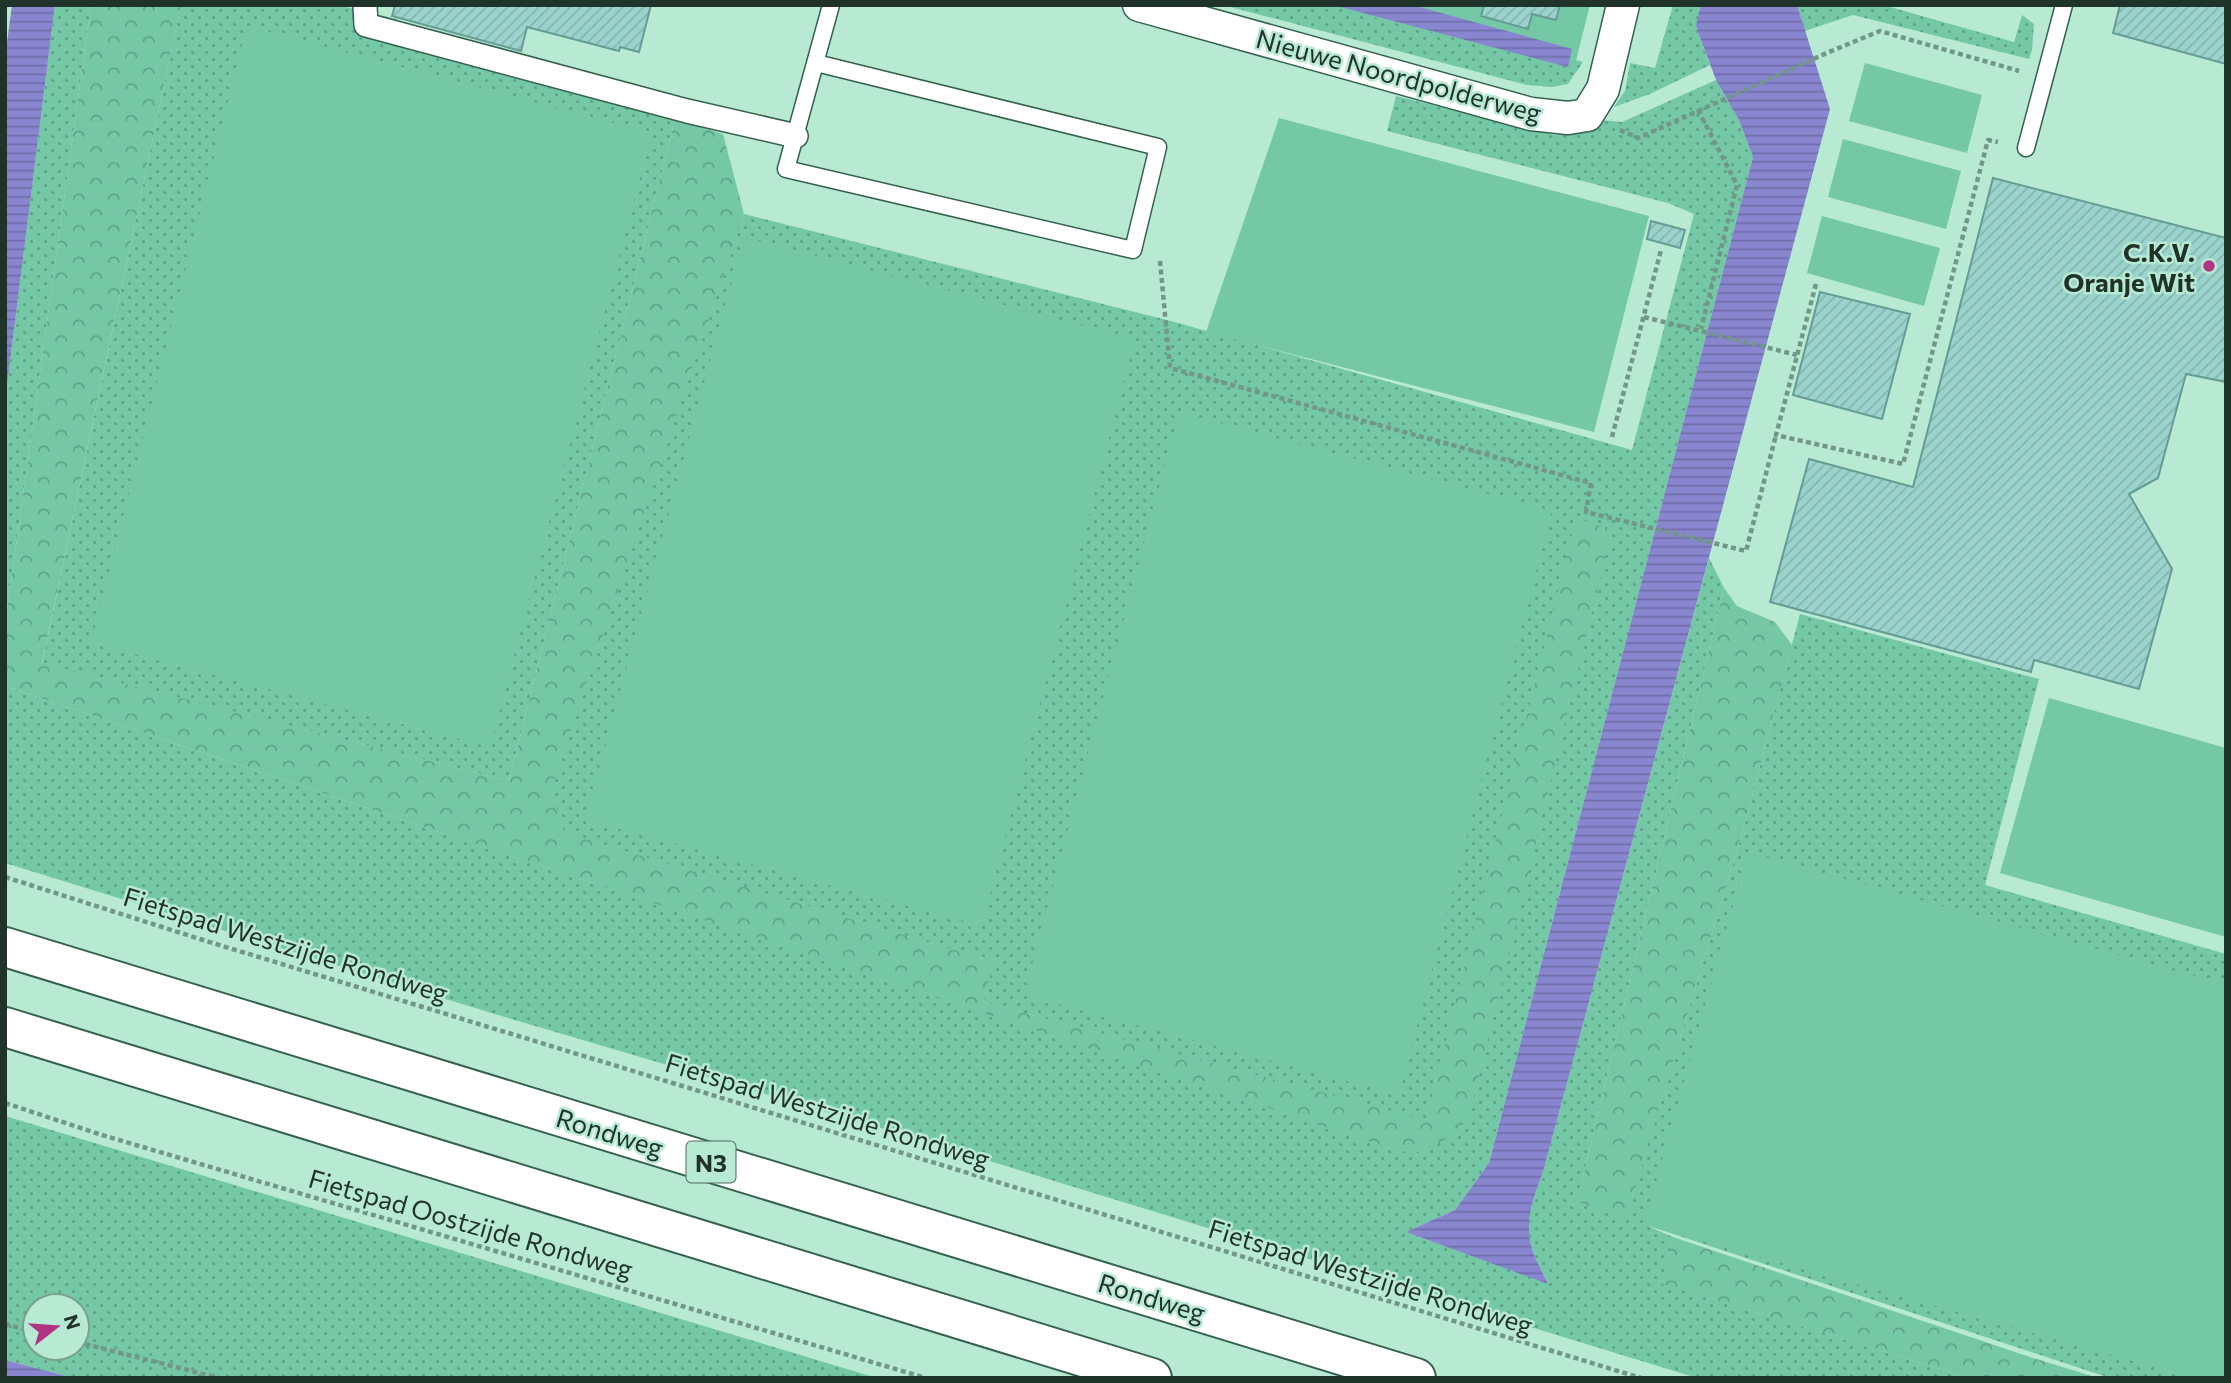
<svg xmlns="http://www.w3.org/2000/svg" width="2231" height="1383" font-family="Commissioner,sans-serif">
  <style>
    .grass { fill: url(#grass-dots); fill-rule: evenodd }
    .forest { fill: url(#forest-crowns) }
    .garden { fill: #74c8a5 }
    .water { fill: url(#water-rules) }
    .building { fill: url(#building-hatch); stroke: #659d95; stroke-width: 2 }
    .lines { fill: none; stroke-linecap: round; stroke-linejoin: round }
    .service-casing { stroke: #34624f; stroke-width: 19 }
    .pedestrian-casing { stroke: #34624f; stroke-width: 26 }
    .minor-casing { stroke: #34624f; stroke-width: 35 }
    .trunk-casing { stroke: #34624f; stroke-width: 42 }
    .path { stroke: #739787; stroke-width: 4.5; stroke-dasharray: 5 3.5; stroke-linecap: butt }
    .service { stroke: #fff; stroke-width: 16 }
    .pedestrian { stroke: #fff; stroke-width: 23 }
    .minor { stroke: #fff; stroke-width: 32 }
    .trunk { stroke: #fff; stroke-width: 38 }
    .poi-dot { fill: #b03384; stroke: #b8ead3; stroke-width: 2.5 }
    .labels { text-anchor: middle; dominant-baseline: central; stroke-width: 5; stroke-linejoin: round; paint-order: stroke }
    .shield { fill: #b8ead3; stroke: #4d6a5d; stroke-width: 2 }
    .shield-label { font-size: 24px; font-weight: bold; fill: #1f332a }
    .street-label { font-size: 26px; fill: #1f332a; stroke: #b8ead3 }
    .poi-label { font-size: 26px; font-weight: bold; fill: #1f332a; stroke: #b8ead3; text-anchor: end }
  </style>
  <defs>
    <pattern id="grass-dots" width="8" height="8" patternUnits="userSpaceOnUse" patternTransform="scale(1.75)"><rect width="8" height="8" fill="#74c8a5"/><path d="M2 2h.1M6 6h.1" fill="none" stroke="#5fa387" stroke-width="1.8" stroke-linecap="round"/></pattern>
    <pattern id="forest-crowns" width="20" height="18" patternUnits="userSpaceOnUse" patternTransform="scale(1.75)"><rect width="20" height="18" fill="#74c8a5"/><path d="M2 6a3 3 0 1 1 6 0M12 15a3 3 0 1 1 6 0" fill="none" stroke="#5fa387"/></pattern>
    <pattern id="water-rules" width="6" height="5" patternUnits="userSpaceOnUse" patternTransform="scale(1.75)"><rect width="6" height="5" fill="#8986d0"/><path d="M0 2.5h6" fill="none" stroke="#6f6ea9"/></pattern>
    <pattern id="building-hatch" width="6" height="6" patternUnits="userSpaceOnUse" patternTransform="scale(1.75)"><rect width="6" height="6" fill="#9ad3cb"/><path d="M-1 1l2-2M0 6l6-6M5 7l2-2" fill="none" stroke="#84b6ae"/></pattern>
  </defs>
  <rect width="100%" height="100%" fill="#b8ead3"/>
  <!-- grass -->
  <g class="grass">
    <path d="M55,5h36l-86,620v-224z"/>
    <path d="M181,5h156l60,14 4,22 274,78 -166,662 -467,-117z"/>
    <path d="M1223,5h146l214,57 -15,22 -16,3 -25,-2z"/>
    <path d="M1673,5h28l-2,30 11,30 -60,29 -36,13 11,-16 5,-28 25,5z"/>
    <path d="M1797,5h86l131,37 8,-27 12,9 -2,26 -3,9 -176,-44 -48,16z"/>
    <path d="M1716,80l23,40 14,37 -264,1006 -34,47 -49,22 142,51c-5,-11 -13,-23 -16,-35 -8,-27 2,-52 11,-76l166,-614 15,30 -147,614 49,15 117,-387 57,-216 239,65 -54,206 241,69v424h-116l-467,-154 30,13 -10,47 307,94h-273l-796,-244 -413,-122 -483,-149v-177l362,122 420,139 647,199v-53l-8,28 -443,-119 10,-40 -429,-129 -14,-44 194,-575 427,107 461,129 62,-236 -26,-11 -281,-72 9,-35 159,39 30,-3 16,-12 21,2z"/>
    <path d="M5,1116l872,262h-803l-69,-18zM35,1306h42v42h-42z"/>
  </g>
  <!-- forest -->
  <g class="forest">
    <path d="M91,5h90l-139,658 467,118 166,-662 48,15 21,80 -193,576 14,43 429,129 -11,40 443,118 150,-602 36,12 -143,588c-15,16 -38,37 -61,34 -12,-1 -25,-7 -37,-10l-1004,-334 -362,-122v-61z"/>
    <path d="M1724,588l13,18 38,16 17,23 -49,185 -117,388 -49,-16z"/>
    <path d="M1673,1237l357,120 68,21h-128l-308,-94z"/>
  </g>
  <!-- garden -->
  <g class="garden">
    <path d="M1327,5h263l-16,64z"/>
    <path d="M247,26l405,107 -162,614 -399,-104z"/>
    <path d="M1865,63l117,32 -15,58 -118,-32z"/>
    <path d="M1279,118l370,98 -55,216 -388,-100z"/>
    <path d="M1843,139l118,32 -15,58 -118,-32z"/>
    <path d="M1822,216l118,32 -16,58 -117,-33z"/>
    <path d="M744,237l391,102 -153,587 -397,-106z"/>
    <path d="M1179,412l373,99 -153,584 -375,-100z"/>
    <path d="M2049,698l177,50v189l-226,-64z"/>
    <path d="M1748,852l478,133v393h-32l-550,-153z"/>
  </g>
  <!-- water -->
  <g class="water">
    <path d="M12,5h43l-50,396v-344z"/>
    <path d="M1333,5h79l160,44 -4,18z"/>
    <path d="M1701,5h96l33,104 -287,1063c-9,24 -19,49 -11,76 3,12 11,24 16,36l-142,-52 49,-22 34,-47 264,-1006 -14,-37 -23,-40 -17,-45 -3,-10z"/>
    <path d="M5,1360l69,18h-69z"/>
  </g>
  <!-- building -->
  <g class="building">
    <path d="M395,5h256l-12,47 -19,-5 -1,4 -92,-24 -6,24 -129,-35z"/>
    <path d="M1484,5h76l-4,15 -24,-6 -4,15 -47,-13z"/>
    <path d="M2120,5h106v59l-113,-31z"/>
    <path d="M1993,178l233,60v144l-40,-8 -28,104 -29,16 43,75 -33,120 -105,-29 -3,12 -261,-70 39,-143 104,28z"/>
    <path d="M1651,221l34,9 -5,18 -33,-9z"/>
    <path d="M1820,292l90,22 -28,105 -89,-24z"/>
  </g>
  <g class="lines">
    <!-- service casing -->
    <g class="service-casing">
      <g id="service">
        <path d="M816,63l342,84 -25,103 -347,-81 45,-164"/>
        <path d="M2026,148l38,-143"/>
      </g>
    </g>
    <!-- pedestrian casing -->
    <g class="pedestrian-casing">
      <path id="pedestrian" d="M365,5l1,20 321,86 109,25"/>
    </g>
    <!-- minor casing -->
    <g class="minor-casing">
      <path id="minor" d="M1139,5l392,109 37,4 19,-3 16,-26 20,-84"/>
    </g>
    <!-- trunk casing -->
    <g class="trunk-casing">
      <g id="trunk">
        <path d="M5,947l1411,431"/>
        <path d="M5,1027l1147,351"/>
      </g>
    </g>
    <!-- path -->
    <g class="path">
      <path d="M1698,110l39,75 -36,144"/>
      <path d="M1620,130l18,8 191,-86 51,-21 139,40"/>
      <path d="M1160,261l10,107 421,115 -5,29 160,39 30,-116"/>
      <path d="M1816,284l-40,151 127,29 85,-324 10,2"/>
      <path d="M1644,317l153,38"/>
      <path d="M1612,437l49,-187"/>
      <path d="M5,877l198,63 1438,438"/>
      <path d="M5,1103l97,32 824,243"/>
      <path d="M5,1324l30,8"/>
      <path d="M77,1342l142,36"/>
    </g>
    <!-- service -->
    <use href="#service" class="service"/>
    <!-- pedestrian -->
    <use href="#pedestrian" class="pedestrian"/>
    <!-- minor -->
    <use href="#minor" class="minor"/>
    <!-- trunk -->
    <use href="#trunk" class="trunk"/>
  </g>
  <!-- markers -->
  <circle class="poi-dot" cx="2209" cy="266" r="7"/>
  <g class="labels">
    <!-- shield labels -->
    <rect class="shield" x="686.5" y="1141.5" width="49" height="41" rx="5"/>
    <g class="shield-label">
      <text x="711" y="1162">N3</text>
    </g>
    <!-- street labels -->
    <g class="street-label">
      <text transform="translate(1399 75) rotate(15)">Nieuwe Noordpolderweg</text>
      <text transform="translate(286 944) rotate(17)">Fietspad Westzijde Rondweg</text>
      <text transform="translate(828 1110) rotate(17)">Fietspad Westzijde Rondweg</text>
      <text transform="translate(610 1132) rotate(17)">Rondweg</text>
      <text transform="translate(471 1223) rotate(16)">Fietspad Oostzijde Rondweg</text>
      <text transform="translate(1371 1276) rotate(17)">Fietspad Westzijde Rondweg</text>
      <text transform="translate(1152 1297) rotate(17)">Rondweg</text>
    </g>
    <!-- poi labels -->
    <g class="poi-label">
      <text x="2195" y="251">C.K.V.<tspan x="2195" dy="30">Oranje Wit</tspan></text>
    </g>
  </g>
  <!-- border -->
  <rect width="2231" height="1383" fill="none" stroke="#1f332a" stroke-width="14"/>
  <!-- north arrow -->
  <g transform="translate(56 1327) rotate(73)"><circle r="33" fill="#b8ead3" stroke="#7ba18f" stroke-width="2"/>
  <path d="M0-5L12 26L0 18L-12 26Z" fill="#b03384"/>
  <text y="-10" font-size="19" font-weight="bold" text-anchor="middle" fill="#1f332a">N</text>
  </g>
</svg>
